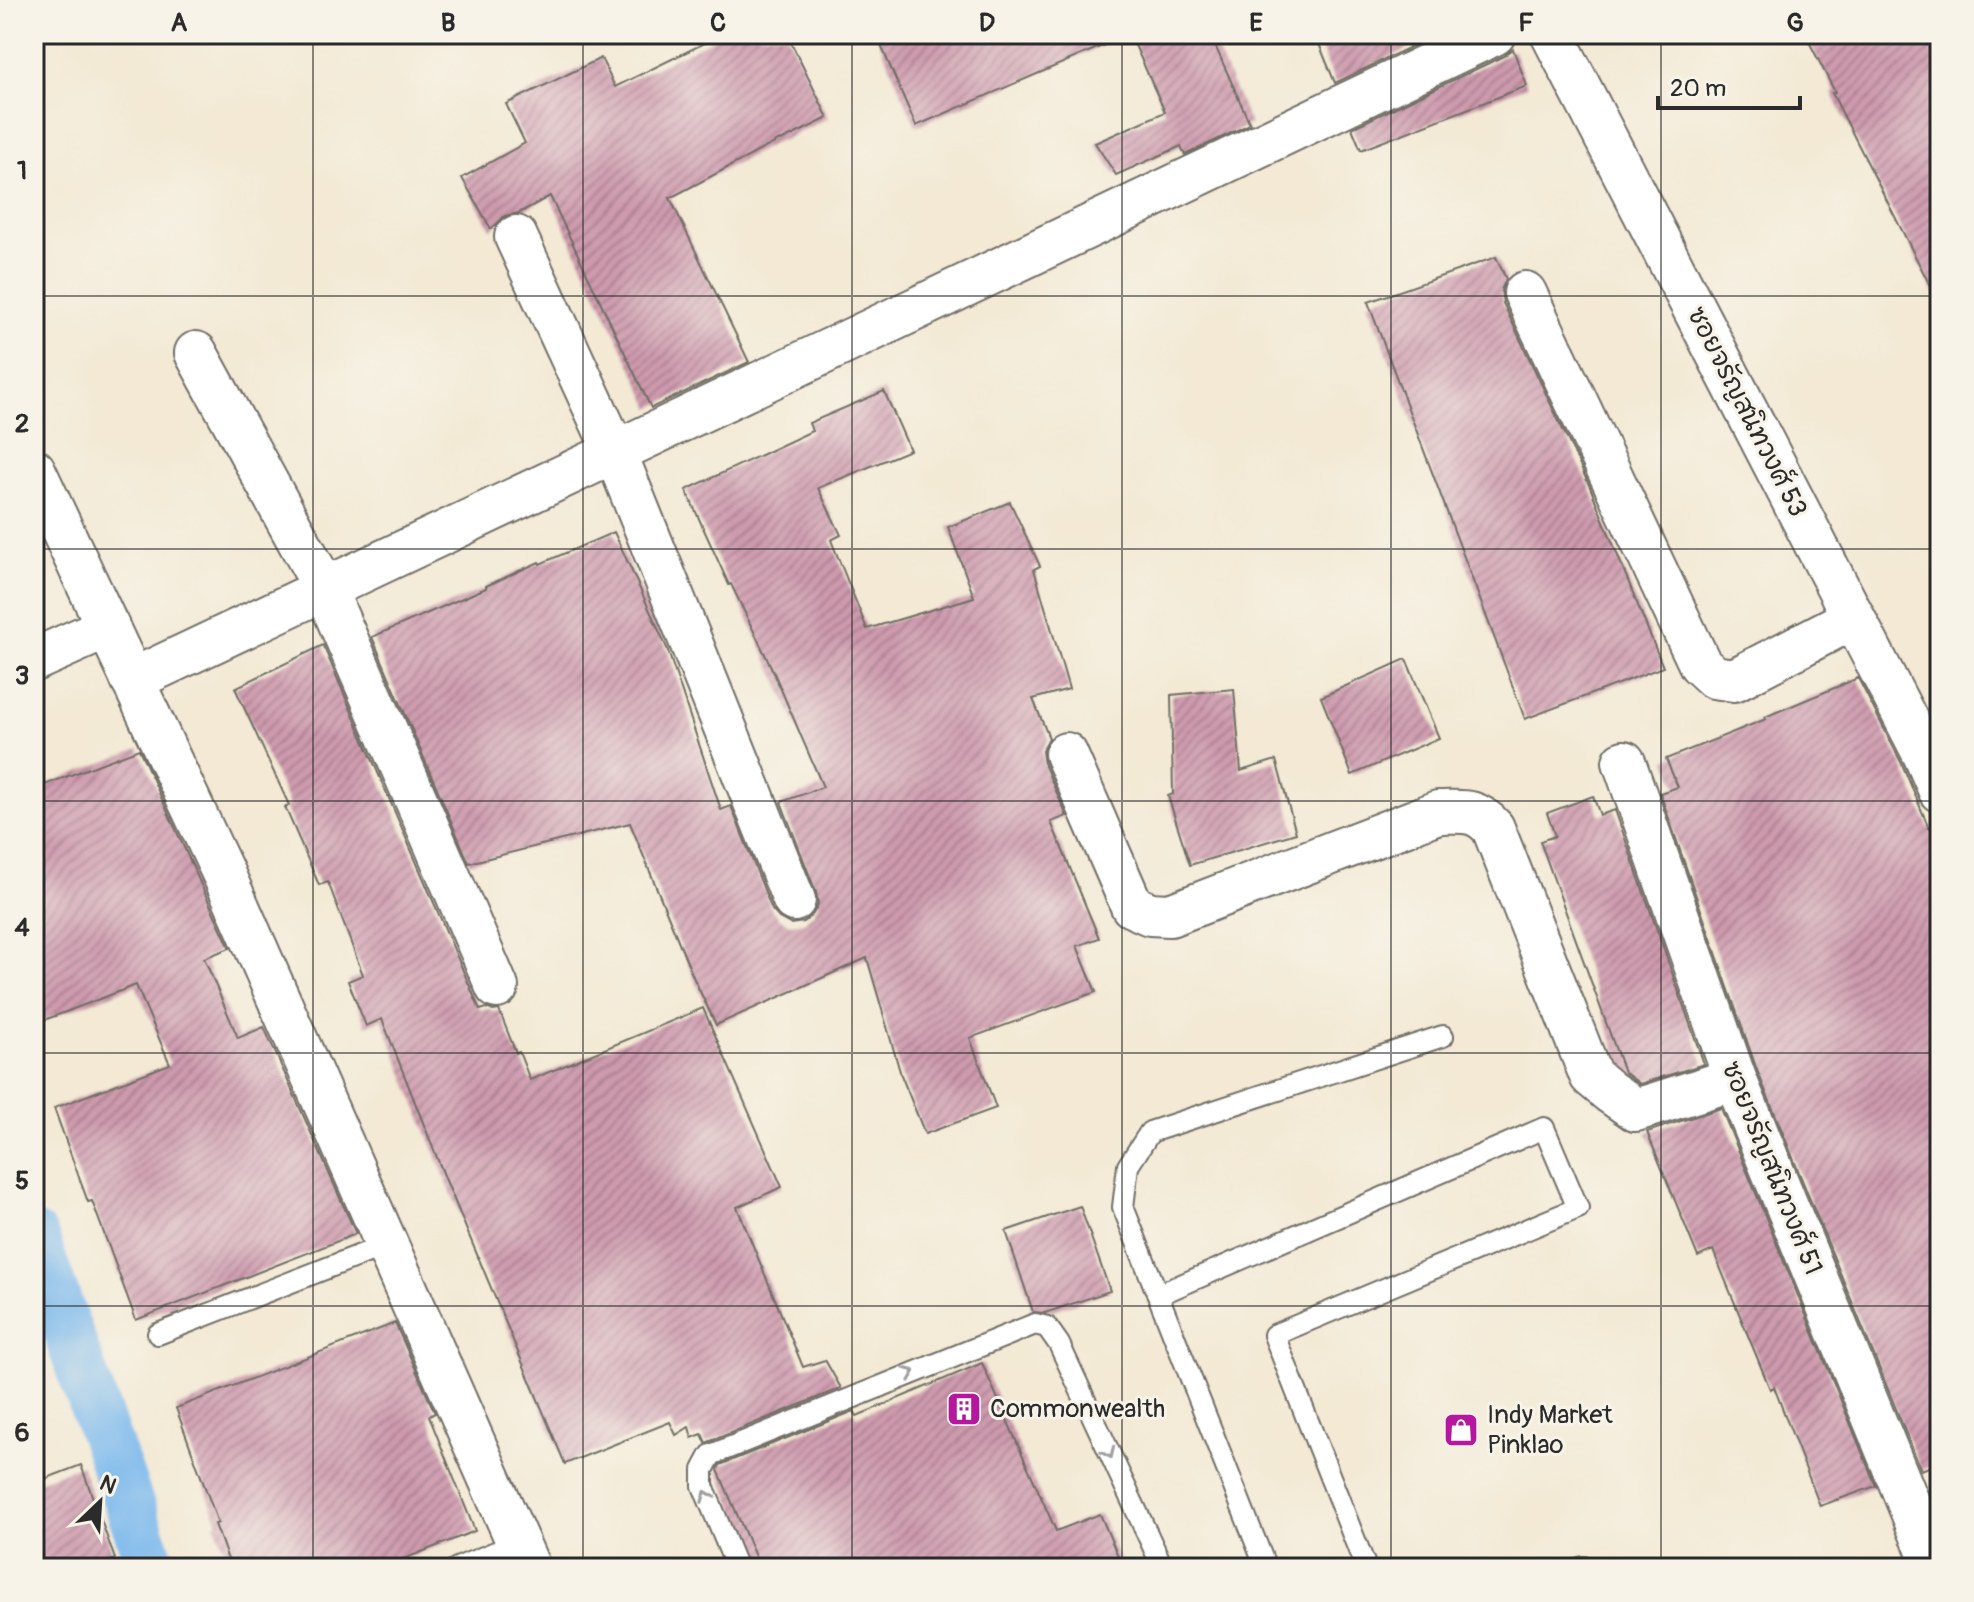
<svg xmlns="http://www.w3.org/2000/svg" width="1974" height="1602" font-family="Pangolin,'Playpen Sans Thai',sans-serif">
  <style>
    .lines { fill: none; stroke-linecap: round; stroke-linejoin: round }
    .canal { stroke: #79b8ed; stroke-width: 50 }
    .building { fill: url(#building-hatch) }
    .service-casing { stroke: #716e66; stroke-width: 24 }
    .minor-casing { stroke: #716e66; stroke-width: 46 }
    .service { stroke: #fff; stroke-width: 20 }
    .minor { stroke: #fff; stroke-width: 42 }
    .oneway { stroke: #a0a0a0 }
    .grid { fill: none; stroke: #2b2b2b; stroke-width: 2; stroke-opacity: 0.55 }
    .labels { text-anchor: middle; dominant-baseline: central; stroke-width: 6; stroke-linejoin: round; paint-order: stroke }
    .street-label { font-size: 26px; fill: #2b2b2b; stroke: #f7f3e8 }
    .poi-label { font-size: 26px; fill: #2b2b2b; stroke: #f7f3e8; text-anchor: start }
    .neatline { fill: none; stroke: #2b2b2b; stroke-width: 3 }
    .grid-label { font-size: 26px; text-anchor: middle; font-weight: bold; fill: #2b2b2b }
  </style>
  <defs>
    <pattern id="building-hatch" width="6" height="6" patternUnits="userSpaceOnUse" patternTransform="scale(2)"><rect width="6" height="6" fill="#ce9aae"/><path d="M-1 1l2-2M0 6l6-6M5 7l2-2" fill="none" stroke="#a77e8e"/></pattern>
  </defs>
  <rect width="100%" height="100%" fill="#f7f3e8"/>
  <filter id="ink" filterUnits="userSpaceOnUse"><feTurbulence type="fractalNoise" baseFrequency=".0125" numOctaves="2"/><feDisplacementMap in="SourceGraphic" scale="16" xChannelSelector="R" yChannelSelector="G"/><feConvolveMatrix kernelMatrix="1 2 1 2 8 2 1 2 1" color-interpolation-filters="sRGB"/></filter>
  <filter id="wash" filterUnits="userSpaceOnUse"><feTurbulence type="fractalNoise" baseFrequency=".006" numOctaves="4" result="noise"/><feDisplacementMap in="SourceGraphic" scale="32" xChannelSelector="R" yChannelSelector="G"/><feGaussianBlur stdDeviation="1.8" result="paint"/><feColorMatrix in="noise" values="0 0 0 0 0 0 0 0 0 0 0 0 0 0 0 0 0 1.4 0 .05"/><feComposite in="paint" operator="in"/></filter>
  <g filter="url(#wash)">
    <rect width="100%" height="100%" fill="#f3e9d4"/>
    <g class="lines">
      <!-- canal -->
      <path class="canal" d="M34,1238l118,330"/>
    </g>
    <g id="blocks">
      <!-- building -->
      <g class="building">
        <path d="M723,34h64l41,84 -47,23 -1,-1 -110,58 79,164 -98,46 -101,-212 -31,17 -14,3 -14,13 -29,-51 63,-35 -19,-39 95,-46 14,29z"/>
        <path d="M876,34h334l40,90 -65,31 -4,-9 -65,29 -21,-32 70,-31 -35,-78 -214,92z"/>
        <path d="M1315,34h123l-103,49z"/>
        <path d="M1805,34h135v271l-108,-212 3,-1z"/>
        <path d="M1513,49l14,37 -166,64 -9,-22 152,-72z"/>
        <path d="M1496,257l10,22 -5,11 2,13 87,184 73,180 -138,52 -157,-417z"/>
        <path d="M884,391l26,59 -92,38 23,47 -10,5 36,89 107,-32 -26,-70 62,-25 30,64 -6,3 35,120 -36,10 16,39 -7,13 2,13 23,52 -16,6 48,116 -22,8 19,46 -126,46 26,70 -71,26 -24,-59 -34,-117 -151,67 -22,-46 -64,-156 -161,40 -97,-226 114,-49v-2l53,-24 1,2 74,-32 53,116 54,162 10,-4 41,104 7,8 11,6 14,-2 9,-8 5,-10 -2,-12 -35,-90 42,-15 -49,-114 -43,-89 -2,1 -43,-95 126,-59 -3,-8z"/>
        <path d="M323,645l157,365 7,-2 6,3 6,-1 17,43 3,-1 11,28 173,-72 79,179 -45,20 66,160 22,-7 16,28 -135,55 -4,-9 -10,4 -3,-11 -13,8 -6,-13 -105,42 -118,-281 -65,-164 -16,7 -18,-45 15,-6 -35,-93 -9,3 -34,-78 4,-2 -54,-117z"/>
        <path d="M1406,659l33,79 -87,37 -31,-78z"/>
        <path d="M1858,678l44,86 27,64 11,-4v639l-19,7 -164,-400 -97,-277 18,-6 -12,-28 100,-40 -1,-2z"/>
        <path d="M1234,689l7,82 35,-11 20,73 -106,32 -22,-69 5,-2 -2,-99z"/>
        <path d="M139,749l91,199 -26,10 34,80 26,-11 92,207 -220,86 -44,-119 -4,1 -34,-94 116,-44 -34,-79 -102,39v-235z"/>
        <path d="M1593,796l7,19 15,-5 89,254 -64,20 -16,-12 -84,-231 15,-5 -8,-23z"/>
        <path d="M1721,1108l155,378 -56,20 -46,-119 -4,2 -57,-139 -15,7 -51,-125z"/>
        <path d="M1080,1206l30,85 -65,22 -12,-1 -27,-81z"/>
        <path d="M395,1323l40,90 -6,3 46,115 -94,37h-150l-16,-44 3,-1 -42,-115z"/>
        <path d="M982,1363l74,168 44,-17 23,54h-363l-42,-98 2,-5 134,-54 3,5z"/>
        <path d="M81,1465l34,94 -23,9h-58v-85z"/>
      </g>
    </g>
  </g>
  <g filter="url(#ink)">
    <use href="#blocks" fill-opacity="0" stroke="#716e66" stroke-width="2"/>
    <g class="lines">
      <!-- service casing -->
      <g class="service-casing">
        <g id="service">
          <path d="M1158,1295l386,-167 34,80 -304,127 92,233"/>
          <path d="M158,1334l228,-89"/>
          <path d="M457,1568l60,-25"/>
          <path d="M737,1568l-34,-82v-16l8,-15 324,-131 12,3 12,17 104,224"/>
          <path d="M1266,1568l-143,-361 5,-41 22,-34 293,-96"/>
          <path d="M1580,1568l4,-1"/>
        </g>
      </g>
      <!-- minor casing -->
      <g class="minor-casing">
        <g id="minor">
          <path d="M1552,34l372,720 16,37"/>
          <path d="M516,237l99,215 179,448"/>
          <path d="M1525,293l175,371 14,13 20,3 119,-62"/>
          <path d="M196,353l129,236 172,398"/>
          <path d="M34,470l190,405 305,693"/>
          <path d="M34,660l74,-33"/>
          <path d="M132,680l483,-228 879,-418"/>
          <path d="M1066,754l66,152 18,8 20,1 268,-103c25,0 37,-4 55,16l98,248 19,16 26,18 99,-31"/>
          <path d="M1624,762l111,317 200,489"/>
        </g>
      </g>
      <!-- service -->
      <use href="#service" class="service"/>
      <!-- minor -->
      <use href="#minor" class="minor"/>
    </g>
    <!-- one-way arrows -->
    <defs><path id="oneway-chevron" d="M-2-3.5L2.5 0L-2 3.5" fill="none" stroke-width="1.6" stroke-linecap="round" stroke-linejoin="round" transform="scale(2)"/></defs>
    <g class="oneway">
      <use href="#oneway-chevron" transform="translate(910 1373) rotate(-22)"/>
      <use href="#oneway-chevron" transform="translate(1109 1453) rotate(65)"/>
      <use href="#oneway-chevron" transform="translate(707 1496) rotate(-111)"/>
    </g>
  </g>
  <!-- grid -->
  <path class="grid" d="M313,34v1534M583,34v1534M852,34v1534M1122,34v1534M1391,34v1534M1661,34v1534M34,296h1906M34,549h1906M34,801h1906M34,1053h1906M34,1306h1906"/>
  <!-- icons -->
  <defs>
    <g id="building-square" transform="scale(1.8)"><rect x="-9" y="-9" width="18" height="18" rx="4" fill="#b5179e" stroke="#f7f3e8"/><path d="M-4-6H4V6H1V3H-1V6H-4ZM-2.5-4.3h1.7v1.8h-1.7ZM.8-4.3h1.7v1.8H.8ZM-2.5-1h1.7V.8h-1.7ZM.8-1h1.7V.8H.8Z" fill="#fff"/></g>
    <g id="shop-square" transform="scale(1.8)"><rect x="-9" y="-9" width="18" height="18" rx="4" fill="#b5179e" stroke="#f7f3e8"/><path d="M-5-2.5h2.3a2.7 3.5 0 0 1 5.4 0H5L5.5 6h-11ZM-1.5-2.5h3a1.5 2.3 0 0 0-3 0Z" fill="#fff"/></g>
  </defs>
  <g fill-rule="evenodd">
    <use href="#building-square" x="964" y="1409"/>
    <use href="#shop-square" x="1461" y="1430"/>
  </g>
  <g class="labels">
    <!-- street labels -->
    <g class="street-label">
      <text transform="translate(1747 412) rotate(63)">ซอยจรัญสนิทวงศ์ 53</text>
      <text transform="translate(1772 1168) rotate(68)">ซอยจรัญสนิทวงศ์ 51</text>
    </g>
    <!-- poi labels -->
    <g class="poi-label">
      <text x="990" y="1409">Commonwealth</text>
      <text x="1487" y="1415">Indy Market<tspan x="1487" dy="30">Pinklao</tspan></text>
    </g>
  </g>
  <!-- margin -->
  <rect width="1974" height="1602" fill="none" stroke="#f7f3e8" stroke-width="88"/>
  <!-- north arrow -->
  <g transform="translate(100 1502) rotate(25)" stroke="#f7f3e8" stroke-width="6" paint-order="stroke">
  <path d="M0-6L14 30L0 20L-14 30Z" fill="#2b2b2b"/>
  <text y="-12" font-size="22" font-weight="bold" text-anchor="middle" fill="#2b2b2b">N</text>
  </g>
  <!-- scale -->
  <path d="M1658 96v12h142v-12" fill="none" stroke="#2b2b2b" stroke-width="4"/>
  <text x="1670" y="96" font-size="24" fill="#2b2b2b" stroke="#f7f3e8" stroke-width="6" paint-order="stroke">20 m</text>
  <rect x="44" y="44" width="1886" height="1514" class="neatline"/>
  <g class="grid-label">
    <text x="179" y="31">A</text>
    <text x="448" y="31">B</text>
    <text x="718" y="31">C</text>
    <text x="987" y="31">D</text>
    <text x="1256" y="31">E</text>
    <text x="1526" y="31">F</text>
    <text x="1795" y="31">G</text>
    <text x="22" y="179">1</text>
    <text x="22" y="432">2</text>
    <text x="22" y="684">3</text>
    <text x="22" y="936">4</text>
    <text x="22" y="1189">5</text>
    <text x="22" y="1441">6</text>
  </g>
</svg>
